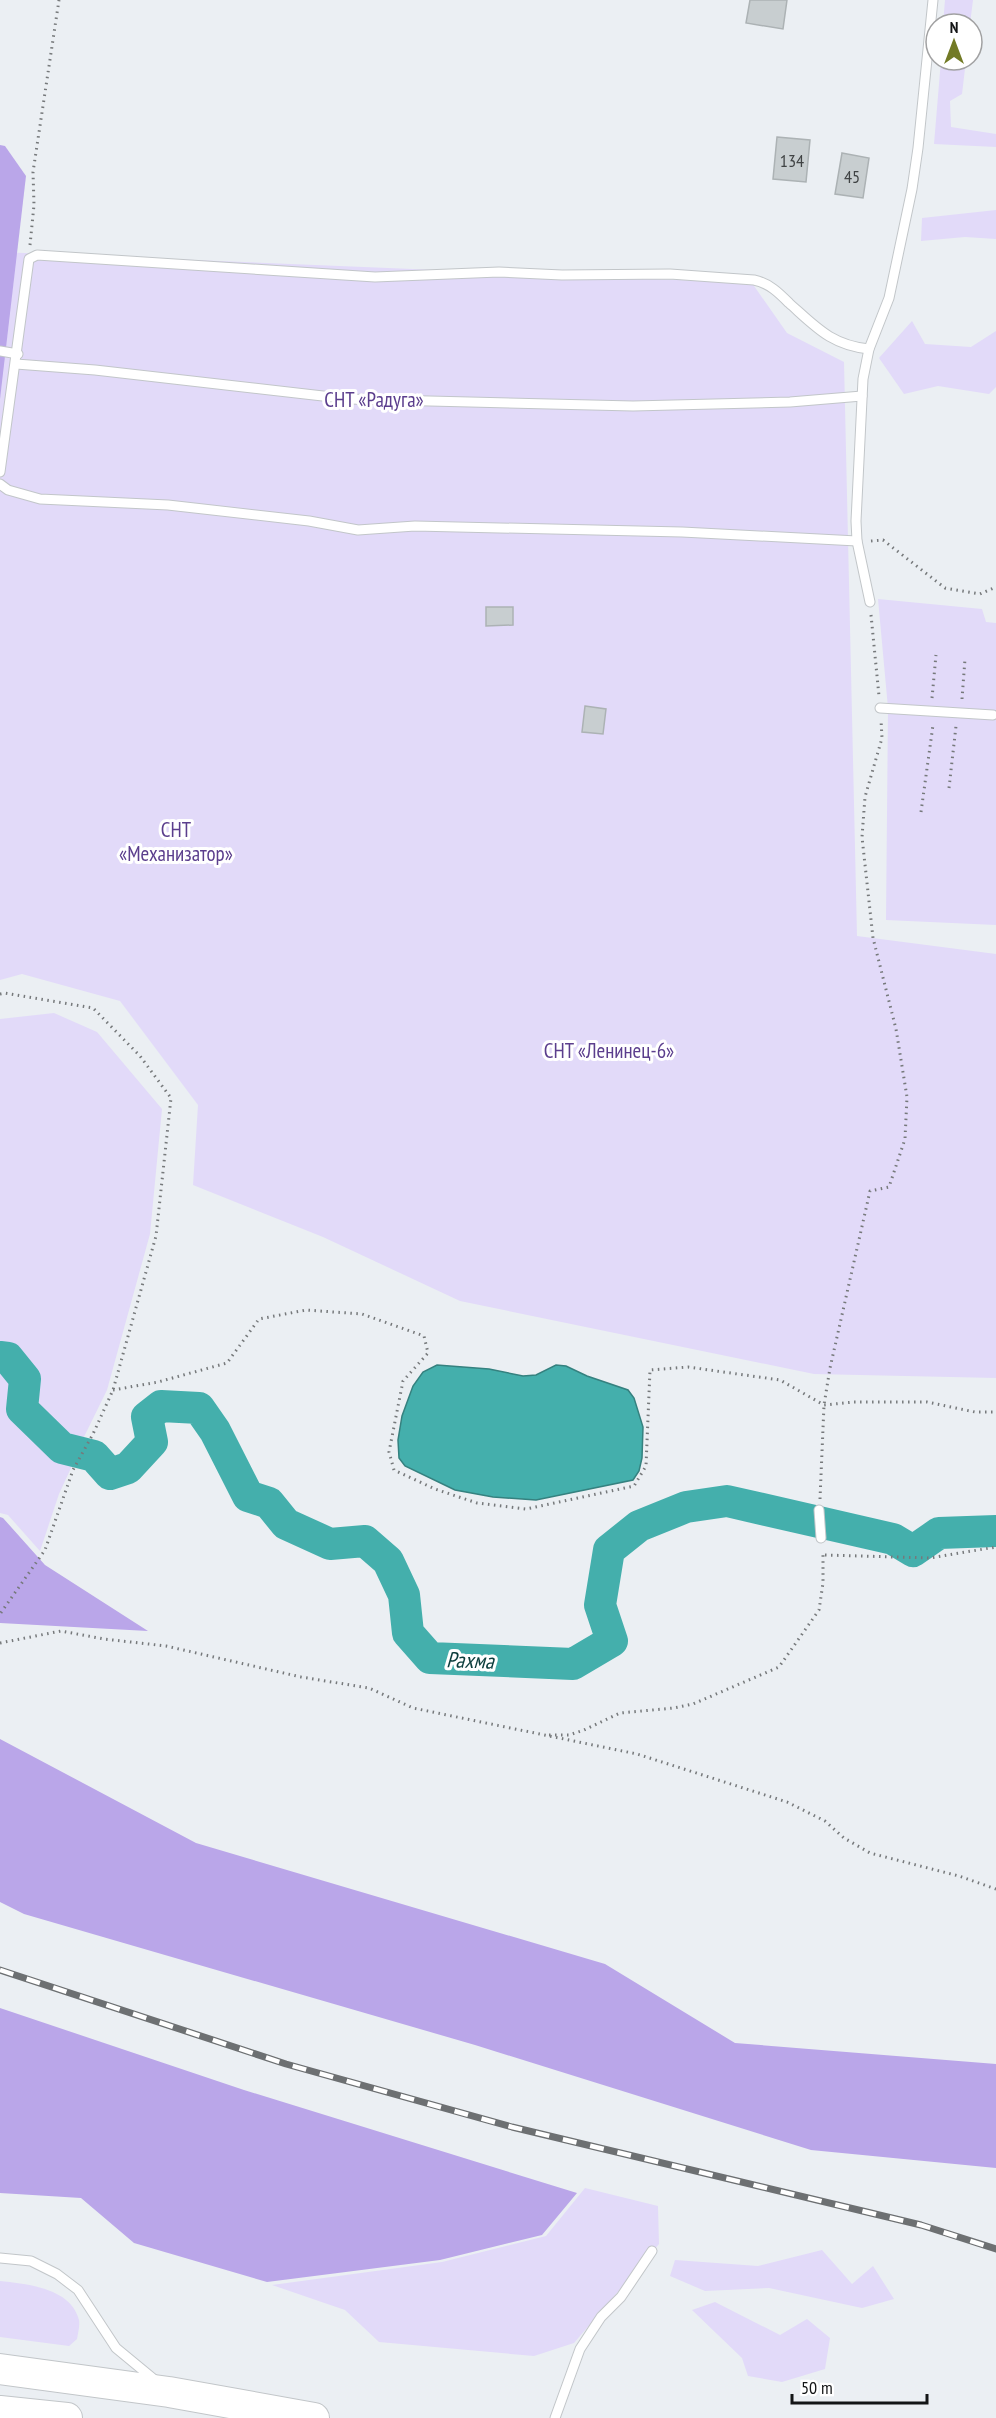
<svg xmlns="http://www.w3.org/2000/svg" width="996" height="2418" font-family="'PT Sans Narrow',sans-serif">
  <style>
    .green { fill: #e2daf9 }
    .forest { fill: #baa6e9 }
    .water { fill: #44afac; stroke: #35817f; stroke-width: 1.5 }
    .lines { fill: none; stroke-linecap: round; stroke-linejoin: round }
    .river { stroke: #44afac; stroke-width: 32 }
    .building { fill: #c8ced0; stroke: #acb2b4; stroke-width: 1.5 }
    .service-casing { stroke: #c2c6c9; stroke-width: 11 }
    .primary-casing { stroke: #c2c6c9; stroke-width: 32 }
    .path { stroke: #76797b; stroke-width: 3; stroke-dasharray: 1.5 4.5; stroke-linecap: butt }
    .service { stroke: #fff; stroke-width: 9 }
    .primary { stroke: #fff; stroke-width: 30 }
    .rail-casing { stroke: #6d7072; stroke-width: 7 }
    .rail { stroke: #fff; stroke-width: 4.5; stroke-dasharray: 14; stroke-linecap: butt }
    .labels { text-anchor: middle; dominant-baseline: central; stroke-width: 6; stroke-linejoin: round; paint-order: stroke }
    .number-label { font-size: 18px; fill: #404344 }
    .park-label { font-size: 21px; fill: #5b3e8d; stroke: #fff }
    .water-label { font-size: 22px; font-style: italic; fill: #0b3d3c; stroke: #fff }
  </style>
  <rect width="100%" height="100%" fill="#ebeff3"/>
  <!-- green -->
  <g class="green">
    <path d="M945,0h28l-3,24h-27z"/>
    <path d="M941,60h25l-4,34 -12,7 1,26 45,7v13l-62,-3z"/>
    <path d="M996,210v29l-31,-2 -44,4 1,-23z"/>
    <path d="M0,252l752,31 35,50 57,29 13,574 139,18v424l-182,-4 -354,-73 -137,-64 -130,-52 5,-80 -78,-104 -98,-27 -22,6z"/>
    <path d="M912,321l13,23 46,3 25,-16v56l-7,7 -51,-8 -34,8 -25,-36z"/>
    <path d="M878,599l104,10 4,13 10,1v302l-110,-5 2,-212z"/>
    <path d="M54,1013l43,19 65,77 -12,125 -43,156 -27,55 -14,-3 -39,-36 4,-27 -20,-25 -11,-1v-334z"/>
    <path d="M0,1365h4l15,15 -2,34 40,39 19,4 -17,37 -19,57 -32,-36 -8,-2z"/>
    <path d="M585,2188l73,18 1,38 -85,99 -40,13 -155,-14 -34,-32 -73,-25 170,-23 104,-26z"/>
    <path d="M822,2250l30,34 21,-18 21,33 -32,9 -93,-20 -64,3 -35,-15 5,-16 83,6z"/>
    <path d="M0,2281c27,3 71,7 79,39 1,6 -1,13 -2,19l-8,7 -69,-9z"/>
    <path d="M715,2302l65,33 27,-16 23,19 -5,31 -43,13 -34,-6 -6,-18 -50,-48z"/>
  </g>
  <!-- forest -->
  <g class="forest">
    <path d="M0,145l5,1 21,30 -26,223z"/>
    <path d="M0,1517l3,1 42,47 103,66 -148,-8z"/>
    <path d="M0,1739l196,104 409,121 130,79 261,21v104l-185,-18 -336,-105 -451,-131 -24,-12z"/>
    <path d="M0,2008l244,82 333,103 -35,42 -102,25 -173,22 -133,-39 -53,-45 -81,-5z"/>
  </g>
  <!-- water -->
  <path class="water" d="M437,1365l52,4 34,7 13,-1 20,-10 10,1 21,10 41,14 6,8 9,29 -1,31 -3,13 -6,9 -97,20 -43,-3 -38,-7 -50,-24 -6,-8 -1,-18 4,-24 11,-30 10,-14z"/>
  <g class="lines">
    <!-- river -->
    <path class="river" d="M0,1357l8,1 17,21 -3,30 40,39 32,8 16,18 18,-6 24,-26 -5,-25 14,-11 38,2 16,23 33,65 21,7 17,21 44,20 35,-3 23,20 16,34 4,38 22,25 143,6 39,-23 -12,-36 9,-55 30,-24 47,-19 41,-6 166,38 20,12 26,-18 57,-2"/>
  </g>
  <!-- building -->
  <g class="building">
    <path d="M750,0h37l-4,29 -37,-6z"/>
    <path d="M777,137l33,3 -4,42 -33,-3z"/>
    <path d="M842,153l27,5 -6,40 -28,-4z"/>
    <path d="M486,607h27v18l-27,1z"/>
    <path d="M585,706l21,3 -3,25 -21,-2z"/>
  </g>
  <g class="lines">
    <!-- service casing -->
    <g class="service-casing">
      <g id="service">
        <path d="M0,351l18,3"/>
        <path d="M16,364l79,6 254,29 284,7 157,-4 72,-6"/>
        <path d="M0,472l29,-213 8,-4 338,22 124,-5 63,3 108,-1 84,6c15,3 25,13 35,23 27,24 42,42 80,46"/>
        <path d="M0,484l8,6 32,9 128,6 141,16 49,9 57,-4 267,6 175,9"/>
        <path d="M870,602l-13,-61 -1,-20 7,-142 6,-30 20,-51 23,-109 6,-41 15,-148"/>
        <path d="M880,708l113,7"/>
        <path d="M819,1510l2,28"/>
        <path d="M0,2258l31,3 26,13 21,16 38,58 40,33"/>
        <path d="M555,2418l25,-69 21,-32 20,-20 31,-46"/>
      </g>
    </g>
    <!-- primary casing -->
    <g class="primary-casing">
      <g id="primary">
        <path d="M0,2369l169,23 145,26"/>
        <path d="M0,2411l67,7"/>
      </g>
    </g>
    <!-- path -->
    <g class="path">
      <path d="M30,245l4,-40 -1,-33 26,-172"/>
      <path d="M871,541l12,-1 62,48 35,6 16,-7"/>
      <path d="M871,615l8,81"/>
      <path d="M932,698l4,-43"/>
      <path d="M962,699l3,-40"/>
      <path d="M949,788l7,-62"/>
      <path d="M921,812l12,-87"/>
      <path d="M0,994l5,-1 88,15 47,48 31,42 -15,138 -43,154 -20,44 -20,36 -28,80 -45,64"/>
      <path d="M113,1390l45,-8 69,-19 32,-44 47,-9 56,4 62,22 4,17 -25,28 -14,71 5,18 41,19 42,14 49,6 108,-23 12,-20 4,-96 38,-3 92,13 44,25 30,-3h73l48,10h21"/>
      <path d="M820,1499l4,-94 6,-37 40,-177 19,-4 16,-48 2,-42 -11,-68 -23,-91 -11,-101 3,-40 17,-59 -1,-18"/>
      <path d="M825,1555l105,3 66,-11"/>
      <path d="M0,1643l61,-12 43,8 62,7 135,31 68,11 44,20 224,46 150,48 38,19 19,17 26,15 89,23 37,13"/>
      <path d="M549,1735h20l15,-5 36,-17 54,-5 19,-4 86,-37 40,-57 4,-27v-32"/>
    </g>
    <!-- service -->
    <use href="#service" class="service"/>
    <!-- primary -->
    <use href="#primary" class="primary"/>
    <!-- rail casing -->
    <g class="rail-casing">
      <path id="rail" d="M0,1970l286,94 226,63 409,98 75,24"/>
    </g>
    <!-- rail -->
    <use href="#rail" class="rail"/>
  </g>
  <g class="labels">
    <!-- number labels -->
    <g class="number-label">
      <text x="792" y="160">134</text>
      <text x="852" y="176">45</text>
    </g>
    <!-- park labels -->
    <g class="park-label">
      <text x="374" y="399">СНТ «Радуга»</text>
      <text x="176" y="829">СНТ<tspan x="176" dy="24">«Механизатор»</tspan></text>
      <text x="609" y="1050">СНТ «Ленинец-6»</text>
    </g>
    <!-- water labels -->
    <g class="water-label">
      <text transform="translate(470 1660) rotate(2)">Рахма</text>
    </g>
  </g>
  <!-- north arrow -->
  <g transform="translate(954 42)"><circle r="28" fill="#ffffff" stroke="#a1a1a2" stroke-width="1.5"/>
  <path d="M0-4.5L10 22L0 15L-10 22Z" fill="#727a25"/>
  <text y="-9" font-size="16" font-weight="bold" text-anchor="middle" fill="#131516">N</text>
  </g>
  <!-- scale -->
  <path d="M792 2394v9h135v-9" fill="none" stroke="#131516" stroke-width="3"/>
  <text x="801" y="2394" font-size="18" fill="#131516" stroke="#ffffff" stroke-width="4.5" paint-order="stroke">50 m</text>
</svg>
